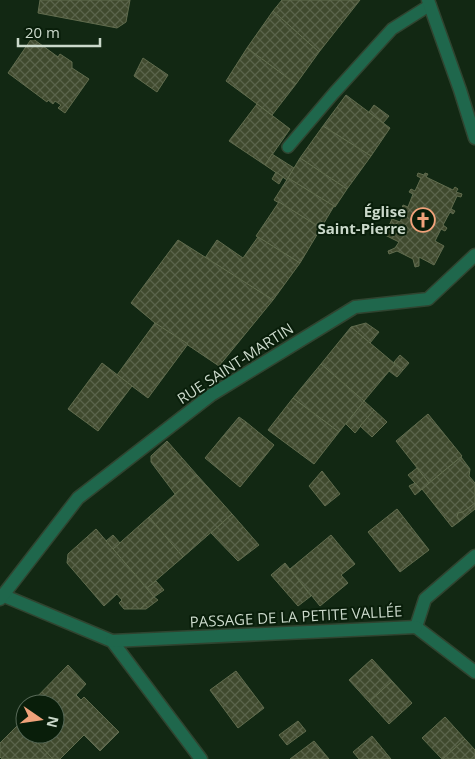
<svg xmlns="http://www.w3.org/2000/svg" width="475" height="759" font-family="'Open Sans',sans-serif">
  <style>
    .building { fill: url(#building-cross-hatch); stroke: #616c4e }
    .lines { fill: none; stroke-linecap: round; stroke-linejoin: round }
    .service-casing { stroke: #304430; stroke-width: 14 }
    .minor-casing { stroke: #304430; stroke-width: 15 }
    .service { stroke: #1f674c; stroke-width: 11 }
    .minor { stroke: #1f674c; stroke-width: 12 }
    .labels { text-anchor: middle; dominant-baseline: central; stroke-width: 4; stroke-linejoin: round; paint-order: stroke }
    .poi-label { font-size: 15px; font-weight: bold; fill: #cbd9cb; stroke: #091e0a; text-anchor: end }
    .street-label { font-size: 15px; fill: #cbd9cb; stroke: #091e0a }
  </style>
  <defs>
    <pattern id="building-cross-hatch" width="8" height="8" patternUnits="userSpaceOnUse" patternTransform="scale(1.25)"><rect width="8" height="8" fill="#404a2e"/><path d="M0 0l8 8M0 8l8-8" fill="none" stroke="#5a644b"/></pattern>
  </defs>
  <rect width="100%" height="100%" fill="#122813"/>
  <!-- building -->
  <g class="building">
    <path d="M40,0h90l-4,22 -9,6 -79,-15z"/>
    <path d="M282,0h78l-41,52 -46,-41z"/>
    <path d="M273,11l46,41 -23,32 -49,-36z"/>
    <path d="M32,38l26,19 2,-3 12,8v6l17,11 -24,34 -7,-5 3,-3 -6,-4 -2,3 -5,-4 -1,2 -39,-29z"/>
    <path d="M247,48l49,36 -24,31 -46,-34z"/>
    <path d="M143,58l25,17 -11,17 -23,-16z"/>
    <path d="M346,95l44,33 -19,28 -48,-30z"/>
    <path d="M257,104l33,25 -25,36 -36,-24z"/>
    <path d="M374,105l15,11 -6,7 -14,-11z"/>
    <path d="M323,126l48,30 -24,33 -47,-31z"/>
    <path d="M272,154l22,14 -7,12 -22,-15z"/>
    <path d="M300,158l47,31 -12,18 -47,-29z"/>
    <path d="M276,172l7,5 -4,7 -7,-5z"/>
    <path d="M418,173l6,2 1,-2 3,1 -2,3 27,13 2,-3 3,2 -2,3 6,2 -1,3 -4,-1 -6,13 4,2 -2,3 -3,-2 -7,13 4,3 -2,3 -4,-2 -6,12 9,5 -10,19 -15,-8v9l-4,1 -2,-8 -16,-8 -8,3 -1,-3 7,-3 4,-6 -14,-7 7,-16 8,3 6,-12 -4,-2 1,-3 5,2 5,-13 -4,-2 2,-3 4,2 6,-13 -4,-2z"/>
    <path d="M288,178l46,28 -13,22 -47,-28z"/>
    <path d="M279,202l42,26 -21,35 -44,-27z"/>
    <path d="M258,237l42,26 -27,37 -68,-42 12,-18 26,18z"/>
    <path d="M178,240l95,60 -54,66 -64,-43 -24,-20z"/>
    <path d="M155,323l33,21 -40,54 -31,-23z"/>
    <path d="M366,323l13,9 -9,11 -19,-16z"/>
    <path d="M351,327l44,37 -31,37 -43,-37z"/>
    <path d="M400,355l9,8 -6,7 -9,-8z"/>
    <path d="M102,363l30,23 -34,45 -30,-22z"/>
    <path d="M321,364l43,37 -25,31 -46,-34z"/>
    <path d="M395,364l8,6 -6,7 -8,-6z"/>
    <path d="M293,398l46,34 -25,32 -46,-34z"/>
    <path d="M364,401l10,9 -19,23 -9,-9z"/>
    <path d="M374,410l13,12 -15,15 -12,-11z"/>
    <path d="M428,414l34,42 -33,27 -33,-42z"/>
    <path d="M239,417l7,5 -16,19 -6,-6z"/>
    <path d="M246,422l28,23 -34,42 -35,-29 19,-23 6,6z"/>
    <path d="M167,441l30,34 -22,19 -24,-32v-6z"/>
    <path d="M461,457l9,12 -1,7 6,7v20l-12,9 -5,1 -1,4 3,4 -8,6 -30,-38z"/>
    <path d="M417,468l12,15 -8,7 -13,-15z"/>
    <path d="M322,471l18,23 -15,12 -16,-20z"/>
    <path d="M197,475l35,39 -49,43 -34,-40z"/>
    <path d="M415,483l6,7 -6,5 -6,-9z"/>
    <path d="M475,503v6l-15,12 -3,-4 1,-4 5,-1z"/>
    <path d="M397,509l32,41 -29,22 -32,-40z"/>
    <path d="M232,514l27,31 -21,16 -27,-28z"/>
    <path d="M149,517l34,40 -36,31 -34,-39z"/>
    <path d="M96,529l58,68 -14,12h-16l-5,-6 3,-3 -5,-6 -13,12 -37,-43 1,-9z"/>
    <path d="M113,535l7,8 -7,6 -7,-8z"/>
    <path d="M331,535l24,29 -14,11 7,8 -28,23 -30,-37z"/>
    <path d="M285,563l26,33 -13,10 -27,-31z"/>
    <path d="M156,581l8,9 -10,7 -7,-9z"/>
    <path d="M154,597l4,3 -12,9h-6z"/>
    <path d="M372,659l20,22 -23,21 -20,-22z"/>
    <path d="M68,665l18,19 -10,11 5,5 3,-3 35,35 -19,19 -16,-16 -24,24h-7l-24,-25h26v-30h-25z"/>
    <path d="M236,671l28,37 -26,20 -28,-38z"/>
    <path d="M392,681l20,22 -23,21 -20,-22z"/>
    <path d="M25,714v16l-8,-8z"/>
    <path d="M445,717l20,22 -23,20 -20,-21z"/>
    <path d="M298,721l8,10 -19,14 -8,-10z"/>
    <path d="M19,724l6,6v4h4l24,25h-51l-2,-2v-14z"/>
    <path d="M372,736l19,23h-32l-6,-7z"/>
    <path d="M465,739l10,11v9h-32z"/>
    <path d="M314,741l15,18h-39z"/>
  </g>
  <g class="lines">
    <!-- service casing -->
    <g class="service-casing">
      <path id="service" d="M288,147l46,-54 58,-64 38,-24"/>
    </g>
    <!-- minor casing -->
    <g class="minor-casing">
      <g id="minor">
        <path d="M428,0l32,90 15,48"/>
        <path d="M2,595l110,46 89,118"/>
        <path d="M0,599l78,-101 133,-103 144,-88 73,-8 47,-44"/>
        <path d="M416,627l9,-28 50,-43"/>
        <path d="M416,627l59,45"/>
        <path d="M112,641l304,-14"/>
      </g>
    </g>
    <!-- service -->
    <use href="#service" class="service"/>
    <!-- minor -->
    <use href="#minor" class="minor"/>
  </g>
  <!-- icons -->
  <defs>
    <g id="church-ring" transform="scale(1.25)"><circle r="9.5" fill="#091e0a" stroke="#f0a27a" stroke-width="1.5"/><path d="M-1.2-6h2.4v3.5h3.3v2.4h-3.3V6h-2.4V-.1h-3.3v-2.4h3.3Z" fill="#f0a27a"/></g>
  </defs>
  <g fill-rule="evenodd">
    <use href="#church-ring" x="423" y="220"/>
  </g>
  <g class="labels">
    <!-- poi labels -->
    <g class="poi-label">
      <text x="406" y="211">Église<tspan x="406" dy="17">Saint-Pierre</tspan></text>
    </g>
    <!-- street labels -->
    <g class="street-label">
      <text transform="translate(235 363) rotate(-33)">RUE SAINT-MARTIN</text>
      <text transform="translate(296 616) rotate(-3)">PASSAGE DE LA PETITE VALLÉE</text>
    </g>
  </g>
  <!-- north arrow -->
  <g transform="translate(40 719) rotate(103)"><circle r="24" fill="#091e0a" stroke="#576957"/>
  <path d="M0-4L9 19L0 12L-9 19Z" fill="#f0a27a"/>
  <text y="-8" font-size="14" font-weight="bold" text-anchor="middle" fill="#cbd9cb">N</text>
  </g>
  <!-- scale -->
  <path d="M18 38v8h82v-8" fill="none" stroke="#cbd9cb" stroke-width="2.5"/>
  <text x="25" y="38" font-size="15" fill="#cbd9cb" stroke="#091e0a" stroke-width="4" paint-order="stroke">20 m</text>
</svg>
